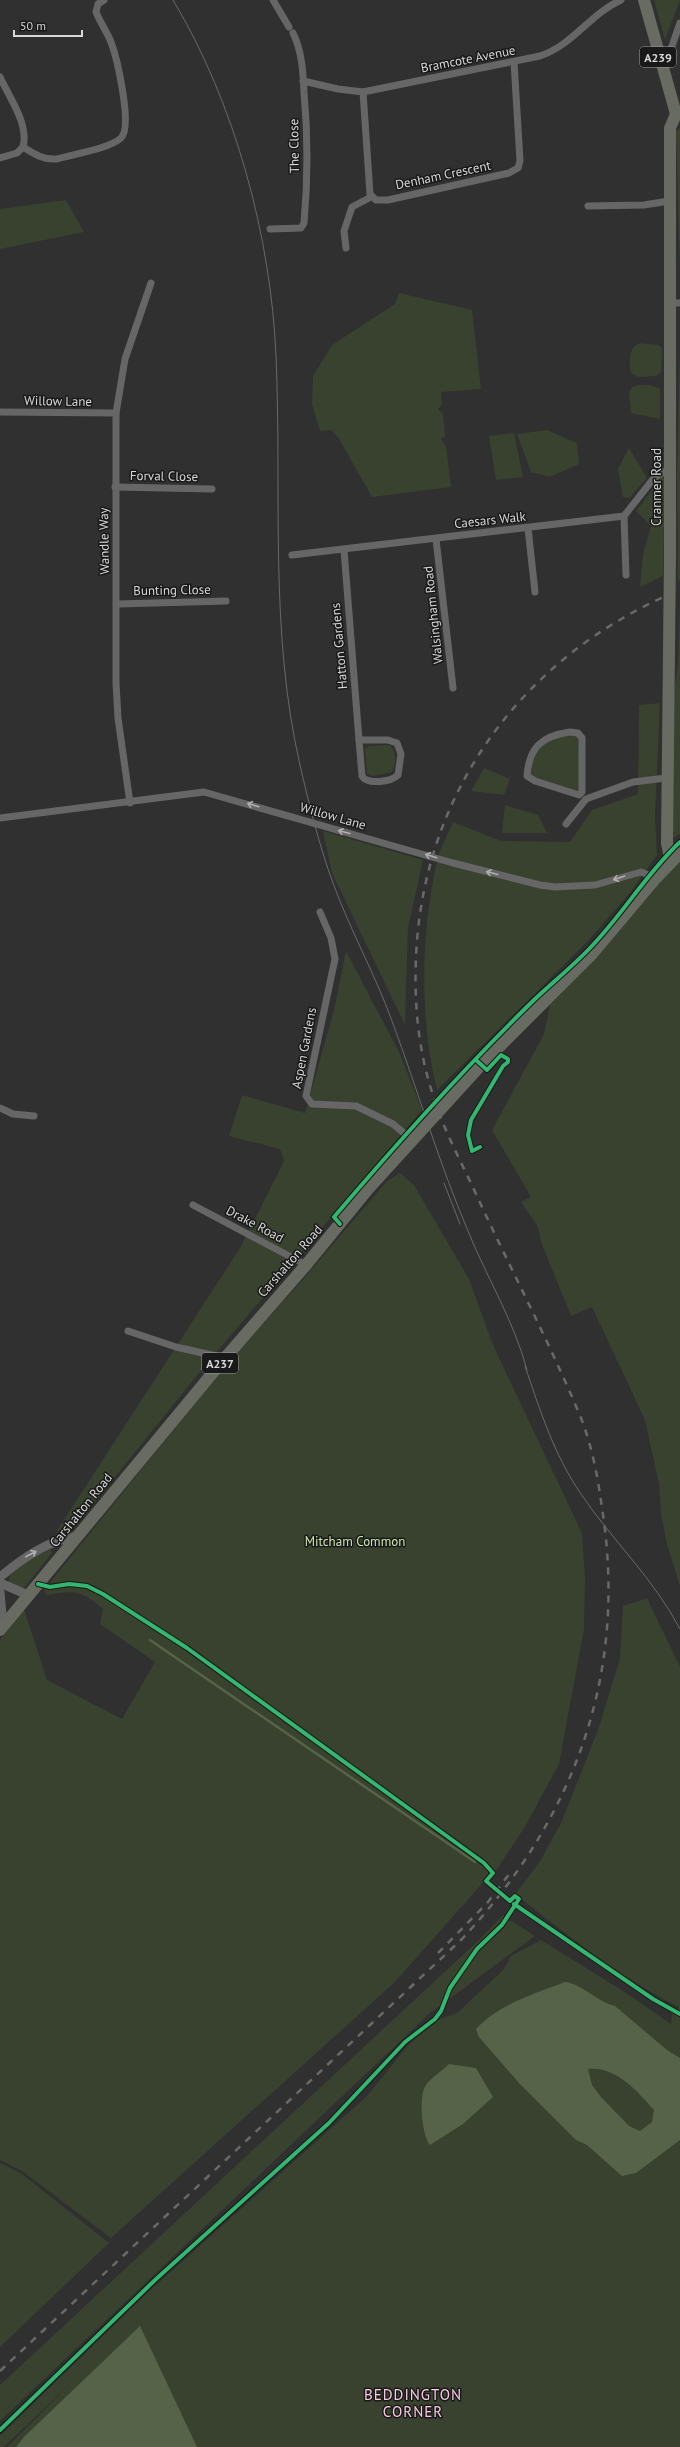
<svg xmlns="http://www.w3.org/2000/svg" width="680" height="2447" font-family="'PT Sans',sans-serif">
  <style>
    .green { fill: #39412f }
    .water { fill: #566348; fill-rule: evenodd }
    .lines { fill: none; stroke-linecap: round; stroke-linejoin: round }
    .stream { stroke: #566348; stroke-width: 2.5 }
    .minor { stroke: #666; stroke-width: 7 }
    .tertiary { stroke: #666; stroke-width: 9 }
    .primary { stroke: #676b62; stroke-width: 12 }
    .tram { stroke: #696969; stroke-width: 1 }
    .rail { stroke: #696969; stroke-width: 2.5; stroke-dasharray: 7 7; stroke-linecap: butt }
    .cycleway-casing { stroke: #181918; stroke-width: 6 }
    .cycleway { stroke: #33b770; stroke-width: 4 }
    .oneway { stroke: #afafaf }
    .labels { text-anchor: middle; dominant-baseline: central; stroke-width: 3; stroke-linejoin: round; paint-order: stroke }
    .shield { fill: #181918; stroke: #9d9e9d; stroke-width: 1 }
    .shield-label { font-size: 12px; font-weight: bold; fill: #d6d7d6 }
    .street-label { font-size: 13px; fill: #d6d7d6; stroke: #181918 }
    .park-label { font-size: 13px; fill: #cce7af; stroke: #181918 }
    .quarter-label { font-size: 15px; letter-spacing: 1px; fill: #facce4; stroke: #181918 }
  </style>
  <rect width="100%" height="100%" fill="#303030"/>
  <!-- green -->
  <g class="green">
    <path d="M654,0h26l-15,40z"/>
    <path d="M680,128v140l-4,-137z"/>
    <path d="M66,200l18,32 -84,17v-40z"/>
    <path d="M399,293l73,17 9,79 -40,3 1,13 -4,4 5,5 2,22 -4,3 5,7 5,41 -79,10 -34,-60 -7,-7 -11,1 -8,-27 1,-28 19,-31 63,-41z"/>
    <path d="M640,343l18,2 4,3 -1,24 -5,4 -17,1 -8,-4c-2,-11 -3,-26 9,-30z"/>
    <path d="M680,351v229l-2,1 -1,-107z"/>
    <path d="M637,385h13l10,4v30l-29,-6 -2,-21 3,-5z"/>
    <path d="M547,430l30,13 2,21 -29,13 -19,-5 -14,-38z"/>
    <path d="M514,433l9,44 -27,3 -7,-44z"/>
    <path d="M629,448l18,30 -18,20 -6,-1 -5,-28z"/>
    <path d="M665,473l-2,103 -23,11 3,-33 8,-28 -15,-15z"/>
    <path d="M680,602v232l-8,5 1,-137 5,-39z"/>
    <path d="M660,703l-5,112 2,40 -27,38 -45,51 -148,146c-18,-71 -16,-154 -1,-225 3,-15 11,-29 17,-43l48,19 69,1 22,-32 46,-16 1,-89z"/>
    <path d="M556,732l22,4 3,55 -3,2 -43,-13 -7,-11 1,-11z"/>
    <path d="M390,745c7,7 6,19 2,27l-19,4 -6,-2 -2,-25 4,-3z"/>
    <path d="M484,768l26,11 -6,16 -33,-4z"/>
    <path d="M505,805l33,10 9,18h-45z"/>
    <path d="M323,831l100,29 -15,68 -3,97 -73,-152z"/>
    <path d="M680,859v727l-13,-42 -6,-30 -2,-30 -14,-64 -53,-113 -21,9 -30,-74 -3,-15 -17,-25 10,-5 -39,-67 52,-96 6,-29 44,-46z"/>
    <path d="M346,951l54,103 22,56 -223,263 -122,151 -21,8 184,-284 44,-87 -4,-12 -51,-13 13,-41 63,18 29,-103z"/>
    <path d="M400,1173l14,12 55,94 24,66 89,188 3,43 -1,53 -25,135 -33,61 -36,55h-5l-5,6 -86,97 -283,255 -89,-67 -22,-11v-520l24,-31 23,71 75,39 33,-57 -55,-38 3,-15c-21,-19 -29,-19 -56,-14l-3,-5 185,-229 69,-76 89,-104z"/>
    <path d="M50,1549l2,4 -28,35 -15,-3c-4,-18 28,-29 41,-36z"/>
    <path d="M647,1598l33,69v780h-673l66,-66 -69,66h-4v-11l145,-141 222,-199 42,-52 31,-25 17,-6 47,-44 7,-13 30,-16 87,54 43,30 1,-9 7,-8c-57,-28 -113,-73 -164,-113l24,-31 22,-40 37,-93 22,-72 3,-52z"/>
    <path d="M503,1915l4,6h5l23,15 -105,77 -430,408v-36l481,-447z"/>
    <path d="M0,2163l22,11 87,69 -109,104z"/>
  </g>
  <!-- water -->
  <g class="water">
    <path d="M565,1982c18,2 32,20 50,24l52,44 13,8v82l-44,33 -14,3 -35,-31 -11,-5 -57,-57 -40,-46 -3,-8c23,-25 58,-35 89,-47zM588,2069c28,-3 49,22 66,41l-2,12 -12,9 -11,-5 -28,-29 -9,-12z"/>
    <path d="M449,2064l27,4 17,29 -30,27 -33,21c-8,-9 -12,-50 -4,-60 6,-8 16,-14 23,-21z"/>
    <path d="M140,2326l57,121h-181l8,-10z"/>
  </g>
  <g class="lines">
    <!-- stream -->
    <path class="stream" d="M150,1640l325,222"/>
    <!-- minor -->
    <g class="minor">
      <path d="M273,0l16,27"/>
      <path d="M659,58l12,-9 9,-26"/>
      <path d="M0,77c10,22 29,47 23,70 11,7 20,13 34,12 16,-5 52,-10 64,-21 12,-11 -4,-80 -10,-96 -4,-10 -11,-20 -15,-30l2,-8 6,-4"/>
      <path d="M303,81l35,8 25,3 177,-36c33,-11 50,-42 81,-56"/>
      <path d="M363,92l7,102 6,6h12l121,-27 9,-5 2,-7 -6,-99"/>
      <path d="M0,158l17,-5 6,-6"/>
      <path d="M588,206l56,-1 25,-4"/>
      <path d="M270,229l31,-1 3,-5c4,-44 4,-87 0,-131 -1,-20 -2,-41 -11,-59"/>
      <path d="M346,248l-2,-17 8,-24 19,-10"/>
      <path d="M669,303h11"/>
      <path d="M0,412l116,1"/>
      <path d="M115,487l97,2"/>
      <path d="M624,516l2,59"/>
      <path d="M528,528l7,64"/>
      <path d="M436,539l17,149"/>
      <path d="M344,550l15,190"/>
      <path d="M292,555l332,-39 30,-38 16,-10"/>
      <path d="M118,604l108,-3"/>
      <path d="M570,732l8,1 4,5v54l-3,3 -44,-14 -8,-5c2,-29 15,-40 43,-44z"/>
      <path d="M359,740h29l9,3 4,11 -3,21c-7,7 -31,10 -36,1z"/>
      <path d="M130,803l-12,-85 -2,-35v-270l9,-54 26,-76"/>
      <path d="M0,818l204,-26 249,71 87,22 15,2 40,-2 46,-13 15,6"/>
      <path d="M566,824l20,-25 47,-17 33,-4"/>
      <path d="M320,912l11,26 4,21 -29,137 6,8 44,2 37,18 19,16"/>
      <path d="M0,1108l13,6 21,2"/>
      <path d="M193,1205l113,60"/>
      <path d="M128,1331l48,16 49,11"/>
    </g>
    <!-- tertiary -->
    <g class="tertiary">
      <path d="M0,1577c23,-19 48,-37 78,-41"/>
      <path d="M0,1583l28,12"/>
      <path d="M0,1592l2,23 4,7"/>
    </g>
    <!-- primary -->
    <g class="primary">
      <path d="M644,0l32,114"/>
      <path d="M674,859l-5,-6 -2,-10 3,-288v-427l6,-14"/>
      <path d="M0,1630l225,-272 81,-93 63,-77 112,-123 111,-111 64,-76 24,-25"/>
    </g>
    <!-- tram -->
    <g class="tram">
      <path d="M173,0c62,103 98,237 103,356 6,136 -7,275 24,409 9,39 19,80 33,118 17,47 42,91 59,138 26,70 47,142 76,210 19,47 46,90 59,139"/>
      <path d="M444,1183l16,41"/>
      <path d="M525,1366c15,44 29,89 56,128 31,46 73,85 99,135"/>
    </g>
    <!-- rail -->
    <g class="rail">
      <path d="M438,1953l50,-51 22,-29"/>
      <path d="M0,2371l462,-432c113,-121 166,-266 140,-431 -4,-30 -10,-62 -21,-90 -32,-77 -71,-150 -105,-224 -15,-33 -33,-65 -43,-99 -15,-45 -19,-92 -17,-138 7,-168 110,-304 264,-367"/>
    </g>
    <!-- cycleway casing -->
    <g class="cycleway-casing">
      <g id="cycleway">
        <path d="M476,1060l11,10 14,-15 7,4v3l-5,4 -32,54 -3,15 4,16 8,-4"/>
        <path d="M340,1224l-6,-7c64,-75 130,-149 201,-218 18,-17 38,-33 55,-51 33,-34 56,-74 90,-106"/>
        <path d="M514,1904l139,95 27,15"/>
        <path d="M0,2430l155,-150 174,-157 76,-81 30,-23 6,-8 9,-23 27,-39 25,-24 17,-26 -4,-3 -5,5 -24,-20 7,-8 -9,-10 -297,-215 -84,-54 -16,-8 -18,-2 -19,3 -12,-3"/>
      </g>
    </g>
    <!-- cycleway -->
    <use href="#cycleway" class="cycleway"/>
  </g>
  <!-- one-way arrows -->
  <defs><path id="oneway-shaft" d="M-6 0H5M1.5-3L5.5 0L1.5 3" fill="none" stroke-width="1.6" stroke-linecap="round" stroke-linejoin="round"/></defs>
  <g class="oneway">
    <use href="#oneway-shaft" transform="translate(253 805) rotate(-163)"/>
    <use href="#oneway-shaft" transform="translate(344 832) rotate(-165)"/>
    <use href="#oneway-shaft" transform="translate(431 856) rotate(-163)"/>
    <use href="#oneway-shaft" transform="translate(492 873) rotate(-166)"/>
    <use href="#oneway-shaft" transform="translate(619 878) rotate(161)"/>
    <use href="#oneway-shaft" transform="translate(31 1554) rotate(-27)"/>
  </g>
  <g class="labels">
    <!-- shield labels -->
    <g class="shield">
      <rect x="640" y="47" width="36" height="20" rx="3"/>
      <rect x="202" y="1353" width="36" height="20" rx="3"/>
    </g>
    <g class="shield-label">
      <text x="658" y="57">A239</text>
      <text x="220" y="1363">A237</text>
    </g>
    <!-- street labels -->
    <g class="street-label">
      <text transform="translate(468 59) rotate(-11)">Bramcote Avenue</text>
      <text transform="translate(294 146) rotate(-91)">The Close</text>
      <text transform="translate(443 175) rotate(-12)">Denham Crescent</text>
      <text transform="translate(58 401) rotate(1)">Willow Lane</text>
      <text transform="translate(164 476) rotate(1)">Forval Close</text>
      <text transform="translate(656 487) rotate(-90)">Cranmer Road</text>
      <text transform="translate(490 520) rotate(-6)">Caesars Walk</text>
      <text transform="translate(104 541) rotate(-91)">Wandle Way</text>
      <text transform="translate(172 590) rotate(-1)">Bunting Close</text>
      <text transform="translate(433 615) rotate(-96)">Walsingham Road</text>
      <text transform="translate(339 646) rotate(-95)">Hatton Gardens</text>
      <text transform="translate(333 816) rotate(16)">Willow Lane</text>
      <text transform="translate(304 1048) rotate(-79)">Aspen Gardens</text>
      <text transform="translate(255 1224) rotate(28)">Drake Road</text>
      <text transform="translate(290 1261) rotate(-49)">Carshalton Road</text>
      <text transform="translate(81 1510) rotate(-51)">Carshalton Road</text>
    </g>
    <!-- park labels -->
    <g class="park-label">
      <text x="355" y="1541">Mitcham Common</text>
    </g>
    <!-- quarter labels -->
    <g class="quarter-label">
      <text x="413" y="2394">BEDDINGTON<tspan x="413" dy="17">CORNER</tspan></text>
    </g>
  </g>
  <!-- scale -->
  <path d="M14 30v6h68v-6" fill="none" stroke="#d6d7d6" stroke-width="2"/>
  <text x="20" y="30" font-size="12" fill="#d6d7d6" stroke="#181918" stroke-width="3" paint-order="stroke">50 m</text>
</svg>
